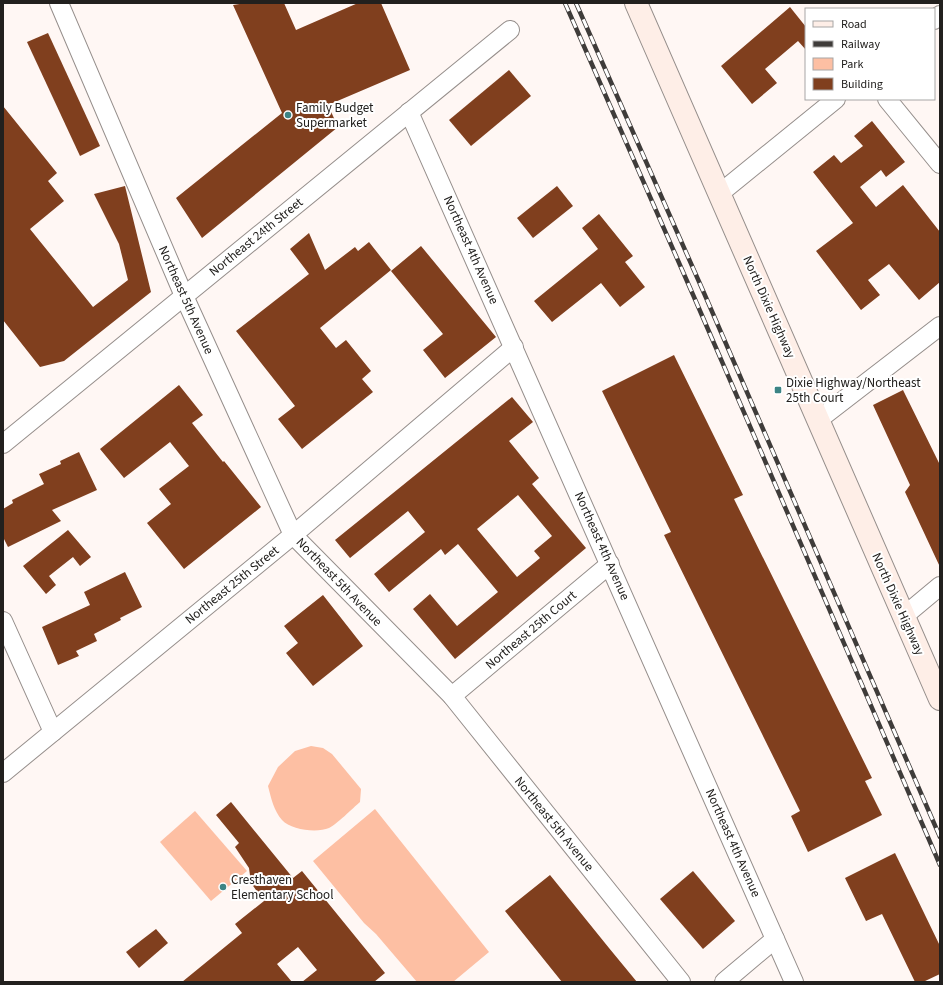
<svg xmlns="http://www.w3.org/2000/svg" width="943" height="985" font-family="'Source Sans 3',sans-serif">
  <style>
    .green { fill: #fdbfa3 }
    .building { fill: #803f1e; fill-rule: evenodd }
    .lines { fill: none; stroke-linecap: round; stroke-linejoin: round }
    .minor-casing { stroke: #958e8b; stroke-width: 20 }
    .secondary-casing { stroke: #958e8b; stroke-width: 24 }
    .minor { stroke: #fff; stroke-width: 18 }
    .secondary { stroke: #feeee7; stroke-width: 22 }
    .rail-casing { stroke: #3f3c3a; stroke-width: 4.5 }
    .rail { stroke: #fff; stroke-width: 3; stroke-dasharray: 9; stroke-linecap: butt }
    .poi-dot { fill: #3c8485; stroke: #fff; stroke-width: 1.5 }
    .labels { text-anchor: middle; dominant-baseline: central; stroke-width: 4; stroke-linejoin: round; paint-order: stroke }
    .poi-label { font-size: 13px; fill: #22201e; stroke: #fff; text-anchor: start }
    .street-label { font-size: 13px; fill: #22201e; stroke: #fff }
  </style>
  <rect width="100%" height="100%" fill="#fff7f4"/>
  <!-- green -->
  <g class="green">
    <path d="M311,746l12,2 9,6 29,35 -1,13c-7,6 -24,23 -31,26 -12,5 -38,2 -47,-8 -8,-9 -11,-22 -14,-34l10,-19 17,-16z"/>
    <path d="M375,809l114,143 -36,30h-36l-41,-48 -12,-11 -51,-62z"/>
    <path d="M195,811l52,60 -36,30 -51,-59z"/>
  </g>
  <!-- building -->
  <g class="building">
    <path d="M246,3h38l12,27 62,-27h23l29,67 -82,35 10,22 -136,111 -26,-40 106,-85 -49,-108z"/>
    <path d="M790,7l16,20v23l-8,-9 -33,28 12,14 -25,21 -31,-38z"/>
    <path d="M48,33l52,113 -20,10 -53,-114z"/>
    <path d="M509,70l22,26 -60,50 -22,-26z"/>
    <path d="M3,106l54,67 -9,8 16,20 -34,28 63,78 35,-27 -9,-36 -25,-50 31,-8 26,106 -87,69 -24,6 -37,-47z"/>
    <path d="M872,121l33,41 -19,15 -5,-7 -21,17 16,20 27,-22 37,47v50l-21,18 -30,-36 -21,16 12,15 -19,15 -45,-59 37,-28 -40,-51 21,-17 7,8 22,-17 -9,-10z"/>
    <path d="M557,186l16,20 -40,32 -16,-20z"/>
    <path d="M599,214l34,42 -8,6 20,25 -25,20 -19,-24 -49,39 -18,-21 64,-52 -16,-21z"/>
    <path d="M309,233l16,37 30,-23 3,4 11,-9 22,28 -71,58 16,20 10,-8 25,31 -9,8 11,13 -71,57 -24,-30 17,-13 -59,-75 73,-57 -19,-25z"/>
    <path d="M421,246l75,91 -51,41 -22,-28 20,-16 -52,-63z"/>
    <path d="M674,355l69,140 -9,4 138,279 -7,3 17,34 -74,37 -17,-36 9,-5 -136,-276 7,-3 -69,-141z"/>
    <path d="M179,385l24,30 -11,8 31,39 1,-1 37,46 -77,62 -37,-46 24,-19 -12,-15 30,-23 -19,-24 -46,36 -24,-29z"/>
    <path d="M903,390l37,75v102l-35,-75 5,-7 -37,-80z"/>
    <path d="M512,397l21,25 -24,19 30,37 -7,6 54,64 -131,111 -42,-50 17,-15 27,32 41,-34 -40,-48 -13,11 -4,-6 -52,43 -15,-18 51,-42 -17,-21 -58,47 -15,-18zM518,495l34,41 -18,15 6,7 -23,19 -40,-48z"/>
    <path d="M79,452l18,38 -45,20 9,11 -53,26 -5,-10v-28l10,-6 -1,-3 32,-16 -5,-10 22,-10 -1,-3z"/>
    <path d="M68,530l23,27 -11,9 -7,-9 -24,19 7,9 -10,9 -23,-28z"/>
    <path d="M125,572l17,35 -22,11 1,2 -27,14 3,7 -21,10 3,5 -21,9 -16,-38 48,-22 -6,-13z"/>
    <path d="M323,595l40,51 -50,40 -27,-33 12,-10 -14,-17z"/>
    <path d="M231,802l62,76 9,-7 83,102 -11,9h-72l15,-12 -19,-23 -21,17 15,18h-110l60,-49 -7,-9 29,-23 -13,-18 -2,-15 -14,-21 4,-4 -23,-28z"/>
    <path d="M895,853l45,93v28l-17,8h-8l-33,-68 -16,7 -21,-43z"/>
    <path d="M693,871l42,50 -32,28 -43,-50z"/>
    <path d="M550,875l59,73 28,34h-75l-57,-71z"/>
    <path d="M156,929l12,14 -29,25 -13,-16z"/>
  </g>
  <g class="lines">
    <!-- minor casing -->
    <g class="minor-casing">
      <g id="minor">
        <path d="M59,3l125,293 109,239 159,161 229,286"/>
        <path d="M934,20l6,-5"/>
        <path d="M887,99l53,65"/>
        <path d="M409,112l385,870"/>
        <path d="M719,194l117,-95"/>
        <path d="M818,420l122,-94"/>
        <path d="M3,444l507,-414"/>
        <path d="M904,616l36,-30"/>
        <path d="M3,621l50,111"/>
        <path d="M452,696l158,-132"/>
        <path d="M3,773l290,-238 221,-188"/>
        <path d="M724,982l51,-43"/>
      </g>
    </g>
    <!-- secondary casing -->
    <g class="secondary-casing">
      <path id="secondary" d="M636,3l304,696"/>
    </g>
    <!-- minor -->
    <use href="#minor" class="minor"/>
    <!-- secondary -->
    <use href="#secondary" class="secondary"/>
    <!-- rail casing -->
    <g class="rail-casing">
      <g id="rail">
        <path d="M565,3l129,294 246,568"/>
        <path d="M576,3l128,290 236,544"/>
      </g>
    </g>
    <!-- rail -->
    <use href="#rail" class="rail"/>
  </g>
  <!-- markers -->
  <g class="poi-dot">
    <circle cx="288" cy="115" r="4"/>
    <rect x="774" y="386" width="8" height="8" rx="2"/>
    <circle cx="223" cy="887" r="4"/>
  </g>
  <g class="labels">
    <!-- poi labels -->
    <g class="poi-label">
      <text x="296" y="108">Family Budget<tspan x="296" dy="15">Supermarket</tspan></text>
      <text x="786" y="383">Dixie Highway/Northeast<tspan x="786" dy="15">25th Court</tspan></text>
      <text x="231" y="880">Cresthaven<tspan x="231" dy="15">Elementary School</tspan></text>
    </g>
    <!-- street labels -->
    <g class="street-label">
      <text transform="translate(256 237) rotate(-39)">Northeast 24th Street</text>
      <text transform="translate(471 250) rotate(66)">Northeast 4th Avenue</text>
      <text transform="translate(186 300) rotate(66)">Northeast 5th Avenue</text>
      <text transform="translate(769 307) rotate(66)">North Dixie Highway</text>
      <text transform="translate(602 546) rotate(66)">Northeast 4th Avenue</text>
      <text transform="translate(339 582) rotate(46)">Northeast 5th Avenue</text>
      <text transform="translate(232 585) rotate(-39)">Northeast 25th Street</text>
      <text transform="translate(898 604) rotate(66)">North Dixie Highway</text>
      <text transform="translate(531 630) rotate(-40)">Northeast 25th Court</text>
      <text transform="translate(554 824) rotate(51)">Northeast 5th Avenue</text>
      <text transform="translate(733 843) rotate(66)">Northeast 4th Avenue</text>
    </g>
  </g>
  <!-- border -->
  <rect width="943" height="985" fill="none" stroke="#22201e" stroke-width="8"/>
  <!-- legend -->
  <rect x="805" y="8" width="130" height="92" fill="#ffffff" stroke="#a7a6a5"/>
  <rect x="813" y="21" width="20" height="6" fill="#feeee7" stroke="#a7a6a5"/>
  <text x="841" y="28" font-size="12" fill="#22201e">Road</text>
  <rect x="813" y="41" width="20" height="6" fill="#3f3c3a" stroke="#a7a6a5"/>
  <text x="841" y="48" font-size="12" fill="#22201e">Railway</text>
  <rect x="813" y="58" width="20" height="12" fill="#fdbfa3" stroke="#a7a6a5"/>
  <text x="841" y="68" font-size="12" fill="#22201e">Park</text>
  <rect x="813" y="78" width="20" height="12" fill="#803f1e" stroke="#a7a6a5"/>
  <text x="841" y="88" font-size="12" fill="#22201e">Building</text>
</svg>
